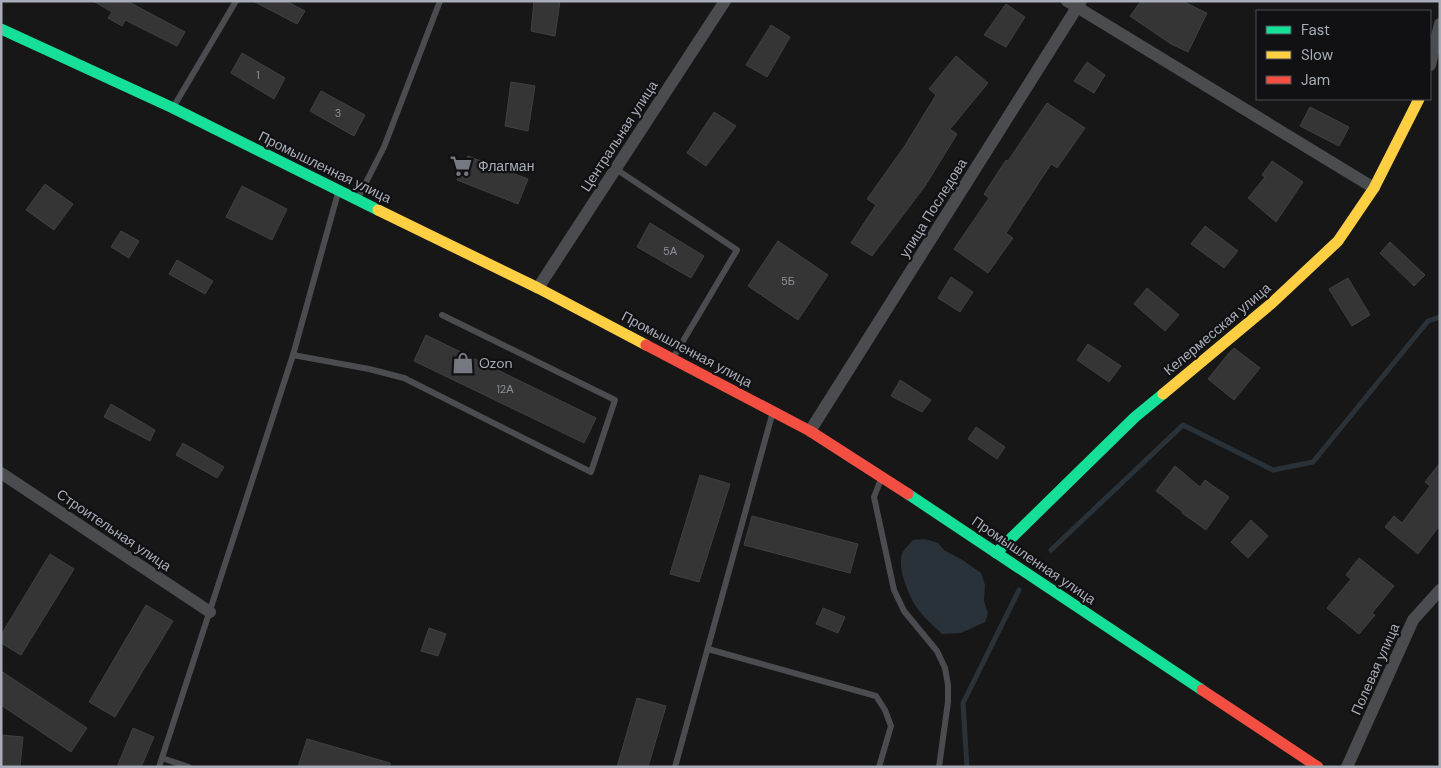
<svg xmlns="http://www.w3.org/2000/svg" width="1441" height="768" font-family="'DM Sans',sans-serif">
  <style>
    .water { fill: #2a3239 }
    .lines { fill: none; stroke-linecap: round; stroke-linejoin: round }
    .stream { stroke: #2a3239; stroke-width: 5 }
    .building { fill: #353536; stroke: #3f4043 }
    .lane { stroke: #4b4c50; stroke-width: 6 }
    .street { stroke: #4b4c50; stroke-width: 12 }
    .fast { stroke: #16e098; stroke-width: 11 }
    .slow { stroke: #ffcf43; stroke-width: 11 }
    .jam { stroke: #f24e42; stroke-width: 11 }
    .labels { text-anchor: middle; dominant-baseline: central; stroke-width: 4.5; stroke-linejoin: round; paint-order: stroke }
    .number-label { font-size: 11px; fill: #8b8f98 }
    .street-label { font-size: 14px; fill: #a8adb8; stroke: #111113 }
    .poi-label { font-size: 14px; fill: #a8adb8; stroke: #111113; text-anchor: start }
  </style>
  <rect width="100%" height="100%" fill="#171717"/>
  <!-- water -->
  <path class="water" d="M925,539l13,4 6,7 20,11 17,12 4,12 -1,16 4,13 -3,8 -24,11 -19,1c-9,-9 -20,-18 -27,-29 -7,-11 -19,-41 -12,-53 2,-4 7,-8 10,-12z"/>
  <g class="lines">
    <!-- stream -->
    <g class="stream">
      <path d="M1051,550l132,-125 90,45 40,-8 115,-141 12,-4"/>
      <path d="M967,767l-4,-64 56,-113"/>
    </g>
  </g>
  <!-- building -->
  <g class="building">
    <path d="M93,1h34l58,31 -8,14 -52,-26 -3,6 -14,-8 4,-6z"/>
    <path d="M253,1h33l19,10 -8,13z"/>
    <path d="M534,1h26l-5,35 -24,-5z"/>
    <path d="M1141,1h41l25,12 -19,39 -17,-8 -41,-28z"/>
    <path d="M1006,4l19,13 -19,30 -22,-12z"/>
    <path d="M771,25l19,12 -23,40 -21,-12z"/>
    <path d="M242,53l43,25 -11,21 -43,-26z"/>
    <path d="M956,56l32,27 -38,46 7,5 -32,52 -53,70 -21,-13 25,-38 -9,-6 37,-52 32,-52 -7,-6z"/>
    <path d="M1087,62l18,13 -11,18 -20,-12z"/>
    <path d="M511,82l24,4 -7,45 -23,-5z"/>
    <path d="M321,91l44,24 -11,21 -44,-25z"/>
    <path d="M1047,103l38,25 -28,40 -6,-4 -45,69 7,5 -25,35 -34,-24 35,-51 -5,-4 22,-34 2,1z"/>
    <path d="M1310,107l39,20 -10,19 -39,-20z"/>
    <path d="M714,112l22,14 -30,40 -19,-13z"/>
    <path d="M468,156l60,23 -10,25 -61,-24z"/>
    <path d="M1272,161l31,21 -27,40 -28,-24 17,-21 -3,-2z"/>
    <path d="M45,184l28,20 -19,26 -28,-20z"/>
    <path d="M242,186l45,23 -15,31 -46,-23z"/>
    <path d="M650,223l54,33 -13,22 -54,-31z"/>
    <path d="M1205,226l33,25 -14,17 -33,-24z"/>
    <path d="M121,231l18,10 -10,17 -18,-11z"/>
    <path d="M778,241l50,34 -30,45 -50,-34z"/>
    <path d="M1390,242l35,33 -11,11 -34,-33z"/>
    <path d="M177,260l36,21 -8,13 -36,-20z"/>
    <path d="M951,277l22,15 -13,20 -22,-14z"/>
    <path d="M1348,278l22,37 -18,11 -23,-37z"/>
    <path d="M1147,288l32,27 -14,16 -31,-27z"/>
    <path d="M426,335l170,83 -12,25 -170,-82z"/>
    <path d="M1088,344l33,22 -12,16 -32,-22z"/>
    <path d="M1234,348l26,20 -26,32 -26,-21 21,-26z"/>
    <path d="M900,380l31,20 -9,12 -31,-16z"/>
    <path d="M111,404l44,26 -5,11 -46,-24z"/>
    <path d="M976,427l29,20 -8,12 -29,-20z"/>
    <path d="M183,443l41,24 -7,11 -41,-23z"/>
    <path d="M1440,463v62l-22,29 -33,-27 9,-11 8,7 28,-37 -5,-4z"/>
    <path d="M1175,466l25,21 5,-7 24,17 -23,33 -24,-17 1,-1 -27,-21z"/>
    <path d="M700,475l30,9 -31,98 -29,-8z"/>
    <path d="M752,516l106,28 -8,29 -106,-28z"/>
    <path d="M1251,520l17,16 -20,22 -17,-16z"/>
    <path d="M50,554l24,15 -53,86 -20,-12v-8z"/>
    <path d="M1359,558l35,28 -22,27 3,2 -16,19 -32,-26 24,-29 -5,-4z"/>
    <path d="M146,605l27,16 -58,96 -26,-15z"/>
    <path d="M823,608l22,9 -7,16 -22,-9z"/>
    <path d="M429,628l17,6 -8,22 -17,-5z"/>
    <path d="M1,671l86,57 -16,24 -70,-47z"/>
    <path d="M637,698l29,8 -18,61h-31z"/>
    <path d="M133,728l21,9 -13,30h-24z"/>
    <path d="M1,735l22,2 -3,30h-19z"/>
    <path d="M307,739l83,24v4h-92z"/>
  </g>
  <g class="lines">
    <!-- lane -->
    <g class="lane">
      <path d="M174,106l62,-105"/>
      <path d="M616,169l121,81 -64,108"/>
      <path d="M358,198l26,-51 56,-146"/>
      <path d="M293,355l76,14 35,9 187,94 24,-72 -173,-85"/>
      <path d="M881,479l-7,18 20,93 10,21 33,40 8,17 3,17v17l-9,65"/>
      <path d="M708,649l168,47 9,14 6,16 -12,41"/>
      <path d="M162,758l27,9"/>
      <path d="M159,767l134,-412 45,-162"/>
      <path d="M675,767l97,-352"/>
    </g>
    <!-- street -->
    <g class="street">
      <path d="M1067,1l307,187"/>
      <path d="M1430,65l10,-41"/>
      <path d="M538,288l187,-287"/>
      <path d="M810,431l271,-430"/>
      <path d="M1,473l209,139"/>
      <path d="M1347,767l66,-147 27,-30"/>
    </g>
    <!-- fast -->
    <g class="fast">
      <path d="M1,29l172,79 205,102"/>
      <path d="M908,494l294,196"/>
      <path d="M996,553l139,-136 28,-23"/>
    </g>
    <!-- slow -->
    <g class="slow">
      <path d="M378,210l160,78 108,57"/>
      <path d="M1163,394l109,-91 66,-62 36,-53 45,-89"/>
    </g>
    <!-- jam -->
    <g class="jam">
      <path d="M646,345l164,86 98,63"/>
      <path d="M1202,690l116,77"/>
    </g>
  </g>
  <!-- icons -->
  <defs>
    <g id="supermarket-bare" transform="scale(1.725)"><path d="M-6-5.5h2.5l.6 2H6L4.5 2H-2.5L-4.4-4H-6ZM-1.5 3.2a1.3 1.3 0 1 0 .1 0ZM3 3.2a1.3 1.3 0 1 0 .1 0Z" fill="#757880" stroke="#111113" stroke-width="2.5" paint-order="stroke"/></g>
    <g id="shop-bare" transform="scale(1.725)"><path d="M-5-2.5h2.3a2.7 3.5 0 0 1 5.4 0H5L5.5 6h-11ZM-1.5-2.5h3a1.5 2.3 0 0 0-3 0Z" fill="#757880" stroke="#111113" stroke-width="2.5" paint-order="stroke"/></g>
  </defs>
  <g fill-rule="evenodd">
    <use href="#supermarket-bare" x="461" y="166"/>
    <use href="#shop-bare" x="463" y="363"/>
  </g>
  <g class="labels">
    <!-- number labels -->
    <g class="number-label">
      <text x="258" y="75">1</text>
      <text x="338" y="113">3</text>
      <text x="670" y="251">5А</text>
      <text x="788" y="281">5Б</text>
      <text x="505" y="389">12А</text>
    </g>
    <!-- street labels -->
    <g class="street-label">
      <text transform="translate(619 136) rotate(-57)">Центральная улица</text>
      <text transform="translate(325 167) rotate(26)">Промышленная улица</text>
      <text transform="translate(933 208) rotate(-58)">улица Последова</text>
      <text transform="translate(1217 329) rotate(-40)">Келермесская улица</text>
      <text transform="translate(687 349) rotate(28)">Промышленная улица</text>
      <text transform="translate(114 530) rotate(34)">Строительная улица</text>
      <text transform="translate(1034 560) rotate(34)">Промышленная улица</text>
      <text transform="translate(1375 669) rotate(-66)">Полевая улица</text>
    </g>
    <!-- poi labels -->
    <g class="poi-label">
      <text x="478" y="166">Флагман</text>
      <text x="479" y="363">Ozon</text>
    </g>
  </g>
  <!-- border -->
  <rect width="1441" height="768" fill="none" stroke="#a8adb8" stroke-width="5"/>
  <!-- legend -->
  <rect x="1256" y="10" width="175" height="90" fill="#111113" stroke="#4d4f55"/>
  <rect x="1266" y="26" width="25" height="8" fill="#16e098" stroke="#4d4f55"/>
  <text x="1301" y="35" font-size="15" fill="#a8adb8">Fast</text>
  <rect x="1266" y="51" width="25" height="8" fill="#ffcf43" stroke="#4d4f55"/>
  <text x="1301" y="60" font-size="15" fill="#a8adb8">Slow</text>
  <rect x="1266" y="76" width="25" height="8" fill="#f24e42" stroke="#4d4f55"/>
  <text x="1301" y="85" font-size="15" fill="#a8adb8">Jam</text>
</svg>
